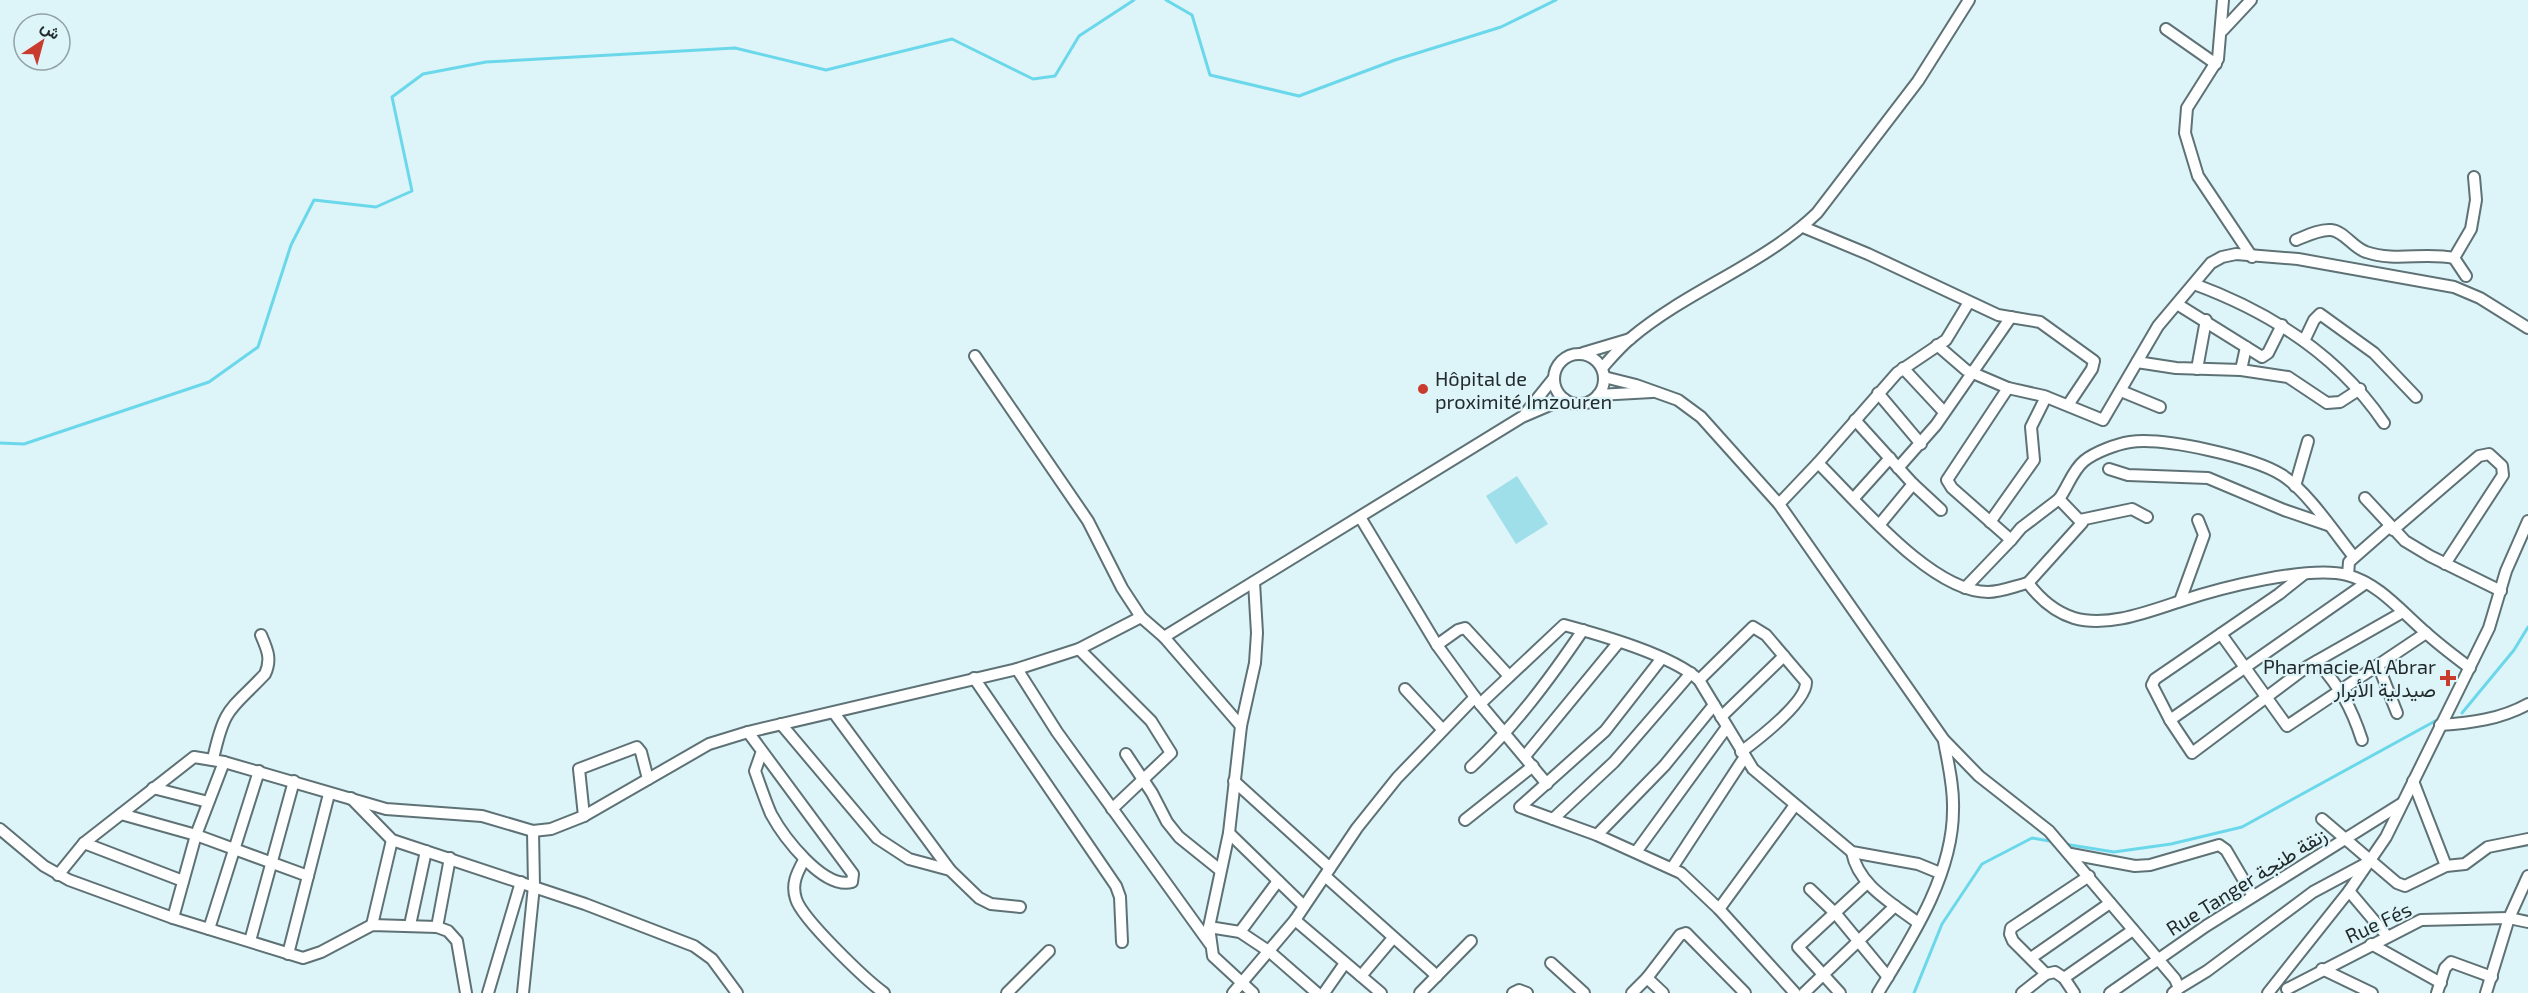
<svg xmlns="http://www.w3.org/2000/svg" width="2528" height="993" font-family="'Exo 2',Vazirmatn,sans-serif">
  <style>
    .green { fill: #9fdfea }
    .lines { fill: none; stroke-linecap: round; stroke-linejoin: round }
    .stream { stroke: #6ad8ea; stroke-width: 3 }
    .minor-casing { stroke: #5e7276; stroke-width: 14 }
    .minor { stroke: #fff; stroke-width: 10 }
    .poi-dot { fill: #c83b2d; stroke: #ddf4f8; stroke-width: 2 }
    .labels { text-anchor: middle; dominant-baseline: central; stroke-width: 4.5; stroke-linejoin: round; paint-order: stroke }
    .poi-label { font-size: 20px; fill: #222a2c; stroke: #ddf4f8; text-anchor: start }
    .street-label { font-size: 20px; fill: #222a2c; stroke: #ddf4f8 }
  </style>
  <rect width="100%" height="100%" fill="#ddf4f8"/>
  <!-- green -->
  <path class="green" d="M1517,476l31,48 -32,20 -30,-48z"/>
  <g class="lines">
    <!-- stream -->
    <g class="stream">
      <path d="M1166,0l26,15 18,60 89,21 96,-36 106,-33 55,-27"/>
      <path d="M0,443l24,1 185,-62 49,-35 33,-102 23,-45 62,7 36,-16 -20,-94 31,-23 63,-12 249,-14 91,22 126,-31 81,40 22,-3 24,-40 55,-36"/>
      <path d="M2462,713l52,-63 14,-23"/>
      <path d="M2064,844l50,8 57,-8 71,-17 195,-107"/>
      <path d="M1914,993l28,-69 40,-60 50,-26 23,4"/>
    </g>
    <!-- minor casing -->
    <g class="minor-casing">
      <g id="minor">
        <path d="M2223,0l-5,59 -31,49 -2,25 13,43 54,81"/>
        <path d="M2166,29l50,35"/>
        <path d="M2223,30l28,-30"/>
        <path d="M1803,227l65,27 130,61 42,7 54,39 -2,8 -24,36"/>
        <path d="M2296,240c10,-4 24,-11 35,-10 13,1 22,18 35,22 29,10 58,0 88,6"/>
        <path d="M2466,276l-12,-18 17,-29 5,-29 -2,-23"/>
        <path d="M2194,284c76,28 144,71 190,139"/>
        <path d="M1969,302l-23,38 -49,33 -79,90c39,38 113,129 170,129 13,0 27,-6 40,-9 12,16 27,29 46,35 34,10 76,-7 107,-17 39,-13 128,-36 166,-26 31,8 53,35 77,56 14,13 30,25 46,37"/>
        <path d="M2177,304l85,53 6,-4 14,-28"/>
        <path d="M2304,341l10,-21 6,-6 54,39 42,44"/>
        <path d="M1937,345l29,25 42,18"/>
        <path d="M1583,353l47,-14"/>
        <circle cx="1579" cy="379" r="25"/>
        <path d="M975,356l113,165 34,67 19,29 23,20 77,89"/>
        <path d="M2137,362l39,6 65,2 5,-23"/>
        <path d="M1602,368c9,-10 18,-21 29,-30 57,-48 132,-73 186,-125l101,-132 51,-81"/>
        <path d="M1903,368l41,44"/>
        <path d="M2197,369l9,-49"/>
        <path d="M2241,370l47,7 39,26 13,-1 20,-13"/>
        <path d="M1604,377l32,8 42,15 23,17 78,87 165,236 35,36 70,55 126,148 4,9 -6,5"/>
        <path d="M2121,391l39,16"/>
        <path d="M1878,393l43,51"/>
        <path d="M1598,395l54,-3"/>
        <path d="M1525,414l28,-35"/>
        <path d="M1855,420l58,64 -33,40"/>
        <path d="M1898,468l38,-43 75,-108"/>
        <path d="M2109,469l19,6 80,3 76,32 44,15"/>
        <path d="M1913,484l28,26"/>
        <path d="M2295,486l13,-45"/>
        <path d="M1854,498l36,-40"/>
        <path d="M2365,498l40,43 25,15 71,35"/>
        <path d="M2059,499c9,-12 13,-28 25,-38 11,-9 33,-17 46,-19 34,-5 123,15 152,33 24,15 53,58 72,82"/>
        <path d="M1779,504l39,-41"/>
        <path d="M1360,517l77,128 43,59 67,80"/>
        <path d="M2080,520l52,-11 15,8"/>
        <path d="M1990,522l44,-62 -3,-33 15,-30"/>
        <path d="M2393,530l86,-74 10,-2 13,12 1,9 -58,89"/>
        <path d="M2011,540l10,-12 38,-29 23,24 -54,60"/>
        <path d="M2304,574l-25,20 -124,85 -3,6 18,35 196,-137"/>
        <path d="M2348,575l1,-13 41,-36"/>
        <path d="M1965,588l46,-48 -59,-52 -5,-8 61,-92 36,8 59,24 55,-94 53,-63 11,-6 14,-3 62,5 156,28 26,11 48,30"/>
        <path d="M2180,601l24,-66 -6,-15"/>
        <path d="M2221,634l66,92 139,-93"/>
        <path d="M1164,637l358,-220 42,-18"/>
        <path d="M1437,645l21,-15 7,-2 44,48"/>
        <path d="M1079,649l72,72 20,32 -59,56"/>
        <path d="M1662,658l-57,73 -85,76 77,28 84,38 38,36 76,84"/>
        <path d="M2317,661c23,27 34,45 45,79"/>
        <path d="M2378,665l19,48"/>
        <path d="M1017,669l40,63 153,212"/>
        <path d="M974,678l142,208 4,11 2,45"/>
        <path d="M1699,680l54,-53 13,8 40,47c1,20 -49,58 -65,70"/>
        <path d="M1405,689l37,40"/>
        <path d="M1480,704l84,-79c37,10 108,30 135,55l54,89 99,83 66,12 22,9"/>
        <path d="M834,713l116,157"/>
        <path d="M1721,717l63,-61"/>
        <path d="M2170,720l22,33 116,-87 95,-54"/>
        <path d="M781,724l96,114 32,21 41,11 29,28 12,6 29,3"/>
        <path d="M2440,725c31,-2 61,-6 88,-21"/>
        <path d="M748,732l105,142 -1,8c-29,8 -69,-46 -81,-68 -6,-14 -11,-29 -16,-43l7,-20"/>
        <path d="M1126,754l26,39 15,29 12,15 41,33"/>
        <path d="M1525,756l93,-113"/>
        <path d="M213,759c12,-54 17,-48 52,-85 7,-15 2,-25 -4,-39"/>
        <path d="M1471,767c44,-41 78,-87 112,-137"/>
        <path d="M1234,781l96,87"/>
        <path d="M2413,781l33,85"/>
        <path d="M153,788l55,14"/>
        <path d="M351,798l41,42 193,64 109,42 18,13 25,34"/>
        <path d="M121,814l75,21 112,41"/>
        <path d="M584,816l-5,-47 58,-22 4,5 7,27"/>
        <path d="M1553,819l61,-57 77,-89"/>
        <path d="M2322,819l75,64 8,3 41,-20 19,-2 23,-17 40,-8"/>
        <path d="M1465,820l68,-54"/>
        <path d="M0,829l44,37 25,14 104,38 130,40 18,-6 51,-27 65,2 11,4 9,10 9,52"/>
        <path d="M1229,833l75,73"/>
        <path d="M1597,835l68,-70 49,-60"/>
        <path d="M84,843l99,38"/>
        <path d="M1636,852l91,-125"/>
        <path d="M1852,852c6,33 40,51 65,70"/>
        <path d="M2071,854l64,12 15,-1 69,-20 7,5 27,46"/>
        <path d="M804,860c-7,13 -13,24 -8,39 6,20 70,81 88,94"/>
        <path d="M1672,868l72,-110"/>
        <path d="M58,875l26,-32 110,-86 30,5 162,47 96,7 51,15 18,-2 33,-13 125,-72 39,-12 269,-63 62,-20 62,-32"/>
        <path d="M1325,876l112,100"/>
        <path d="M1810,889l26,25 52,63"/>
        <path d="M2349,891l38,45"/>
        <path d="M1719,909l76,-104"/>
        <path d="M173,918l23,-83 28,-73"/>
        <path d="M1295,920l86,73"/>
        <path d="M372,925l20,-85"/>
        <path d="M410,925l16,-74"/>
        <path d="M437,927l13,-69"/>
        <path d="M1209,927l31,5 30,20 47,41"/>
        <path d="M209,929l50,-158"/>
        <path d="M1240,932l38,-51"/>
        <path d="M250,941l44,-160"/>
        <path d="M2371,944l70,39"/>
        <path d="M288,954l41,-160"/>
        <path d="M2031,958l79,-55"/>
        <path d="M1551,963l33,30"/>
        <path d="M2322,969l50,24"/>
        <path d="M2046,974l-33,-33 -3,-7 1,-6 78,-52"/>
        <path d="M1361,976l32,-38"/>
        <path d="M1647,978l16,15"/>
        <path d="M2064,978l69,-48"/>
        <path d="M2179,988l28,-17 106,-79 56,-30"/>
        <path d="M2287,989l134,-69 88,-2 19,4"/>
        <path d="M488,993l33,-111"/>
        <path d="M523,993l11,-107 -1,-55"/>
        <path d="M1007,993l42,-42"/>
        <path d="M1233,993l62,-73 62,-92 40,-50 78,-81"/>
        <path d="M1253,993l-40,-37 -4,-29 20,-94 12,-107 14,-63 2,-30 -3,-51"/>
        <path d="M1324,993l21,-30"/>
        <path d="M1420,993l51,-52"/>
        <path d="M1513,993l6,-3 8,3"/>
        <path d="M1632,993l15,-15 33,-43 6,-2 59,60"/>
        <path d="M1804,993l91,-87"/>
        <path d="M1840,993l-42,-46 69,-64"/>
        <path d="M1878,993c33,-54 75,-118 75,-183 1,-23 -5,-47 -9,-69"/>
        <path d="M2022,993l24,-19 9,-2 9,6 10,15"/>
        <path d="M2110,993l96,-67 195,-122"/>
        <path d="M2268,993l81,-102 37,-54 103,-209 17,-57 22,-50"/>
        <path d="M2437,993l8,-25 6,-6 41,15"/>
        <path d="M2486,993l23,-75 19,-42"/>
      </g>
    </g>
    <!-- minor -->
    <use href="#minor" class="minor"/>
  </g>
  <!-- markers -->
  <g class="poi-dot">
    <circle cx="1423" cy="389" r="6"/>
    <path d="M2445 669h6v6h6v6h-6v6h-6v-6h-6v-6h6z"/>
  </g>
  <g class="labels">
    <!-- poi labels -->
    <g class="poi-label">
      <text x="1435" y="378">Hôpital de<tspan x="1435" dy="23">proximité Imzouren</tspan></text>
      <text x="2436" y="666" text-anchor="end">Pharmacie Al Abrar<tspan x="2436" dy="23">صيدلية الأبرار</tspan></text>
    </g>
    <!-- street labels -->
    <g class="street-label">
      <text transform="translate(2246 881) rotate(-32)">Rue Tanger زنقة طنجة</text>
      <text transform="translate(2378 922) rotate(-25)">Rue Fés</text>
    </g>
  </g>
  <!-- north arrow -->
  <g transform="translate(42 42) rotate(36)"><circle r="28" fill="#ddf4f8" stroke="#92a3a6" stroke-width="1.5"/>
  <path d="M0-4.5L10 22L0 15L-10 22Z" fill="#c83b2d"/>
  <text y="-9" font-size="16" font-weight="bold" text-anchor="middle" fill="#222a2c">ش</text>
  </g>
</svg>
